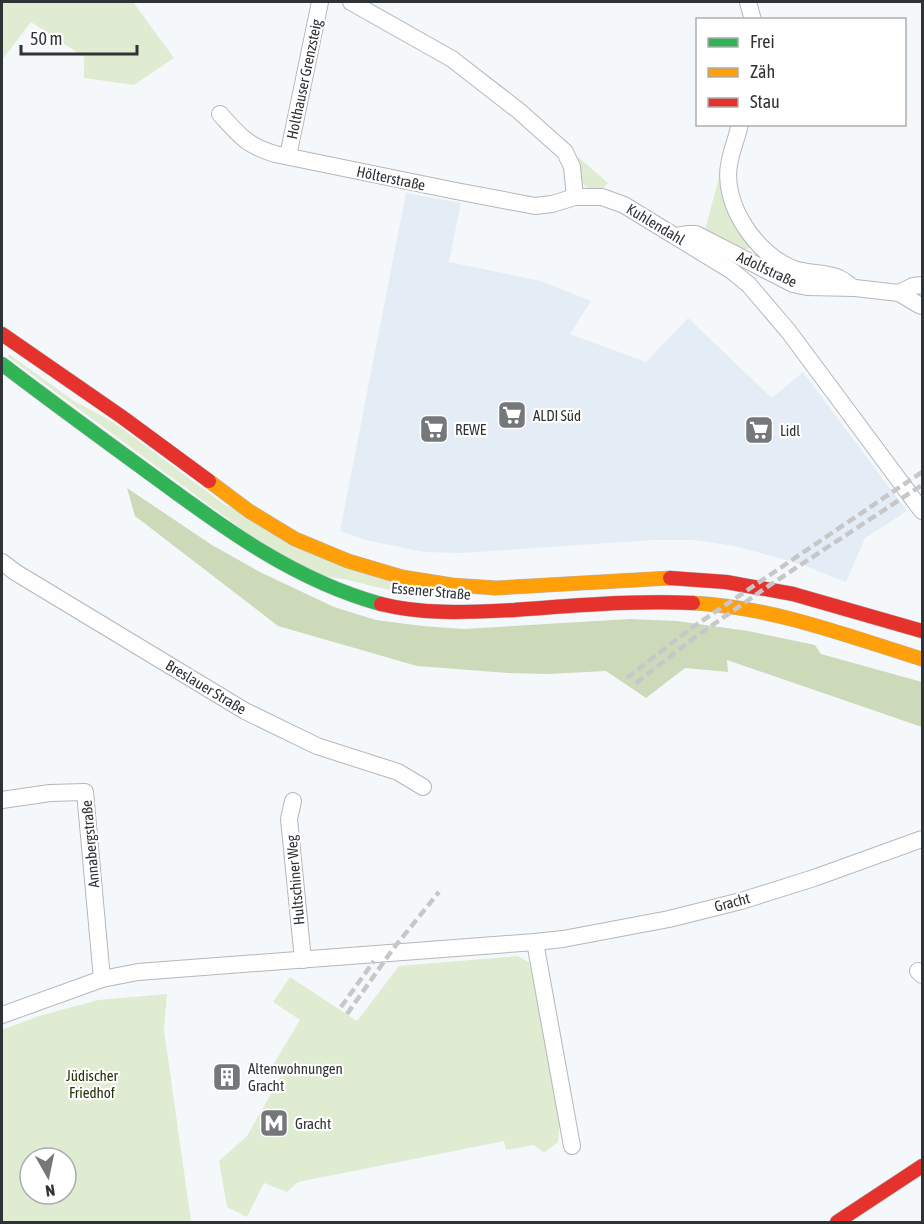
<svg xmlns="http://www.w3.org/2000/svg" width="924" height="1224" font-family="'Asap Condensed',sans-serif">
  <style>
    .built { fill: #e4ecf5 }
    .green { fill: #dfecd1; fill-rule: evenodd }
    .forest { fill: #ccdaba }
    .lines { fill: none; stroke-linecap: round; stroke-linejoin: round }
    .street-casing { stroke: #b5b7ba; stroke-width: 18 }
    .fast-casing { stroke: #b5b7ba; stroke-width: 15 }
    .slow-casing { stroke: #b5b7ba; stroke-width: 15 }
    .jam-casing { stroke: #b5b7ba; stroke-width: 15 }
    .street { stroke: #fefefe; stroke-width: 16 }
    .fast { stroke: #30b455; stroke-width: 14 }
    .slow { stroke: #ff9f0a; stroke-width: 14 }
    .jam { stroke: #e5322d; stroke-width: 14 }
    .rail { stroke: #c6c7c8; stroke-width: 4.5; stroke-dasharray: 9 4.5; stroke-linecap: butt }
    .labels { text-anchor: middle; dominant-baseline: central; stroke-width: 4.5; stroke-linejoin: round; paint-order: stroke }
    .street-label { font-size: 15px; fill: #303336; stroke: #fff }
    .poi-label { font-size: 15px; fill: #303336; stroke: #fff; text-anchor: start }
    .park-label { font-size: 15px; fill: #263407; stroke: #fff }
  </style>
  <rect width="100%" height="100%" fill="#f5f8fb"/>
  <!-- built -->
  <path class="built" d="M406,193l55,10 -12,59 92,19 50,20 -21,33 76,28 42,-44 84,80 31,-26 104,139 -42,27 -19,44 -43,-17 -68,-19 -42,-6h-40l-191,13 -38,-1 -58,-12 -26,-9z"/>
  <!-- green -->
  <g class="green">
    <path d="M2,2h131l41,56 -40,27 -50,-7v-21l-53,-35 -29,38z"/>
    <path d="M578,157l30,26 -7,7c-14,-1 -19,-2 -22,-17 -1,-6 -2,-10 -1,-16z"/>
    <path d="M721,170l30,77 -12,6 -35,-19z"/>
    <path d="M9,354l65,47 39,21 112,83 223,87v5l-46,-4 -59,-14 -20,-3 -54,-27 -261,-192z"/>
    <path d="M518,956l12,7 30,157 -2,22 -14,11 -10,-8 -28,5 -2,-9 -206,41 -11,10 -23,-9 -17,34 -20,-10 -8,-46 28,-25 34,-60 -11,-6 30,-50 -27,-18 17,-25 67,44 42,-55z"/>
    <path d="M167,994l-3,36 27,191 -10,1h-179v-192l37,-14 59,-16zM30,1158h36v36h-36z"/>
  </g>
  <!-- forest -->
  <path class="forest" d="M127,488l85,57 48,27 74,35 42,13 46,6 42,3 166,-10 47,2 71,10 67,14 6,9 101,28v45l-195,-67 1,12 -43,-4 -39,30 -40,-27 -58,3 -40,-1 -91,-7 -139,-40 -143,-110z"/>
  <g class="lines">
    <!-- street casing -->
    <g class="street-casing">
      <g id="street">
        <path d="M351,2l101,57 67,52 46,41 7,15 3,30"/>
        <path d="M748,2l5,18"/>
        <path d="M220,114c20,22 26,31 55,40l181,37 79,15 17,-2 23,-7h27l22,8 108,66 17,14 40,47 133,179"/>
        <path d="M740,124c-3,14 -9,27 -11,41 -7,40 28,90 65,104 14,5 32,3 45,9 5,2 8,6 12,8"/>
        <path d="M288,156l32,-154"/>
        <path d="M676,236l11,-2h9l97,50 14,3 48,1 44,5 20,12 3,1"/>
        <path d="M899,293l14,-7 9,-1"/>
        <path d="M2,562l13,10 230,139 72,35 81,26 25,15"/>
        <path d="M2,800l48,-7 35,-1 17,187"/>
        <path d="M293,801l-4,18 14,141"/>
        <path d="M535,942l37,204"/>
        <path d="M918,971l4,4"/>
        <path d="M2,1015l100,-36 36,-7 397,-30 28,-3 106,-20 72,-18 73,-23 108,-39"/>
      </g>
    </g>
    <!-- fast casing -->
    <g class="fast-casing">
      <path id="fast" d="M2,364c51,39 102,76 154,114 69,51 140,103 225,126"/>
    </g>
    <!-- slow casing -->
    <g class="slow-casing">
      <g id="slow">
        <path d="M209,481l40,30 46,28 53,22 54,16 50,8 44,3 174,-10"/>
        <path d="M693,603c79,4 155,33 229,56"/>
      </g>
    </g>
    <!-- jam casing -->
    <g class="jam-casing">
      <g id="jam">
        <path d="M2,334l120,83 87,64"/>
        <path d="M670,578l56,4 67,12 129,37"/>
        <path d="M381,604c43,11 89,8 133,6 59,-4 120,-10 179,-7"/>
        <path d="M837,1222l85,-56"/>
      </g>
    </g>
    <!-- street -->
    <use href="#street" class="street"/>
    <!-- fast -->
    <use href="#fast" class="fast"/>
    <!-- slow -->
    <use href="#slow" class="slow"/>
    <!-- jam -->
    <use href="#jam" class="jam"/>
    <!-- rail -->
    <g class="rail">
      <path d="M627,678l63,-49 232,-157"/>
      <path d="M636,683l58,-45 73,-51 155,-102"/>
      <path d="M341,1007l33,-46"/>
      <path d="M347,1014l46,-65 46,-57"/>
    </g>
  </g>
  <!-- icons -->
  <defs>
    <g id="supermarket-square" transform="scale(1.5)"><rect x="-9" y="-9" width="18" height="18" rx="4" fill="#75787b" stroke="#fff"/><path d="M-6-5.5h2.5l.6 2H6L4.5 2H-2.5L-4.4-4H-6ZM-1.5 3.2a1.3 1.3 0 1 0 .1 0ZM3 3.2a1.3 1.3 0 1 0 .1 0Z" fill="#fff"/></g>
    <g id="building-square" transform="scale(1.5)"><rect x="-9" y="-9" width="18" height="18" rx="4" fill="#75787b" stroke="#fff"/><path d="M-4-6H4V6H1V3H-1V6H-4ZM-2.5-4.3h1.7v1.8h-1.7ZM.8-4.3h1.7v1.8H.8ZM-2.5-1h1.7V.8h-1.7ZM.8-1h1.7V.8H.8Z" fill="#fff"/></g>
    <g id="metro-square" transform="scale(1.5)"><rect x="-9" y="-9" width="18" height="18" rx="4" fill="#75787b" stroke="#fff"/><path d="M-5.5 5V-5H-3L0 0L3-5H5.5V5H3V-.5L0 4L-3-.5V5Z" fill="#fff"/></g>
  </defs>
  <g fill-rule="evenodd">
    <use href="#supermarket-square" x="512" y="415"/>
    <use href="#supermarket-square" x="434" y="429"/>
    <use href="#supermarket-square" x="759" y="430"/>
    <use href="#building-square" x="227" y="1077"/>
    <use href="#metro-square" x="274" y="1123"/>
  </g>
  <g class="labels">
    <!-- street labels -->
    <g class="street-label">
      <text transform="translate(304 79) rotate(-78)">Holthauser Grenzsteig</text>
      <text transform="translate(391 178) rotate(12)">Hölterstraße</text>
      <text transform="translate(656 224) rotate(31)">Kuhlendahl</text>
      <text transform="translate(767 269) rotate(25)">Adolfstraße</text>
      <text transform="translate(431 591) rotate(5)">Essener Straße</text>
      <text transform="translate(206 687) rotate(31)">Breslauer Straße</text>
      <text transform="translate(90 844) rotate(-95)">Annabergstraße</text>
      <text transform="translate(295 880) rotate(-95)">Hultschiner Weg</text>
      <text transform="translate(732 902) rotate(-15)">Gracht</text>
    </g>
    <!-- poi labels -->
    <g class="poi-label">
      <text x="533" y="415">ALDI Süd</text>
      <text x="455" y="429">REWE</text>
      <text x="780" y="430">Lidl</text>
      <text x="248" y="1068">Altenwohnungen<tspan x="248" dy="17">Gracht</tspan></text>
      <text x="295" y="1123">Gracht</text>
    </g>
    <!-- park labels -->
    <g class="park-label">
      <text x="92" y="1075">Jüdischer<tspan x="92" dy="17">Friedhof</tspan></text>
    </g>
  </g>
  <!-- border -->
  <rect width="924" height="1224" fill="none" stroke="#303336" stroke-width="6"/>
  <!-- legend -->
  <rect x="696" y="18" width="210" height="108" fill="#ffffff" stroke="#acadaf" stroke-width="1.5"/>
  <rect x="708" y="38" width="30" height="9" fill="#30b455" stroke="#acadaf" stroke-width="1.5"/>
  <text x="750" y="48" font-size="18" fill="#303336">Frei</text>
  <rect x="708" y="68" width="30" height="9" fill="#ff9f0a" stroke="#acadaf" stroke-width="1.5"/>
  <text x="750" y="78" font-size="18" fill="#303336">Zäh</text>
  <rect x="708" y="98" width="30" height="9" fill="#e5322d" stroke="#acadaf" stroke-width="1.5"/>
  <text x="750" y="108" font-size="18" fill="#303336">Stau</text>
  <!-- north arrow -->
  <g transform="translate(48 1176) rotate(171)"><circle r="28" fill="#ffffff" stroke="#acadaf" stroke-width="1.5"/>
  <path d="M0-4.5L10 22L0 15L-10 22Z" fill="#75787b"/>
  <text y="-9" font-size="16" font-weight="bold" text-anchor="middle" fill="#303336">N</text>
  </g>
  <!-- scale -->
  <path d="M21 45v9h116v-9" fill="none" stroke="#303336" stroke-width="3"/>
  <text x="30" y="45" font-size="18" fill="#303336" stroke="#ffffff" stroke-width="4.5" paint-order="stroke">50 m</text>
</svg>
